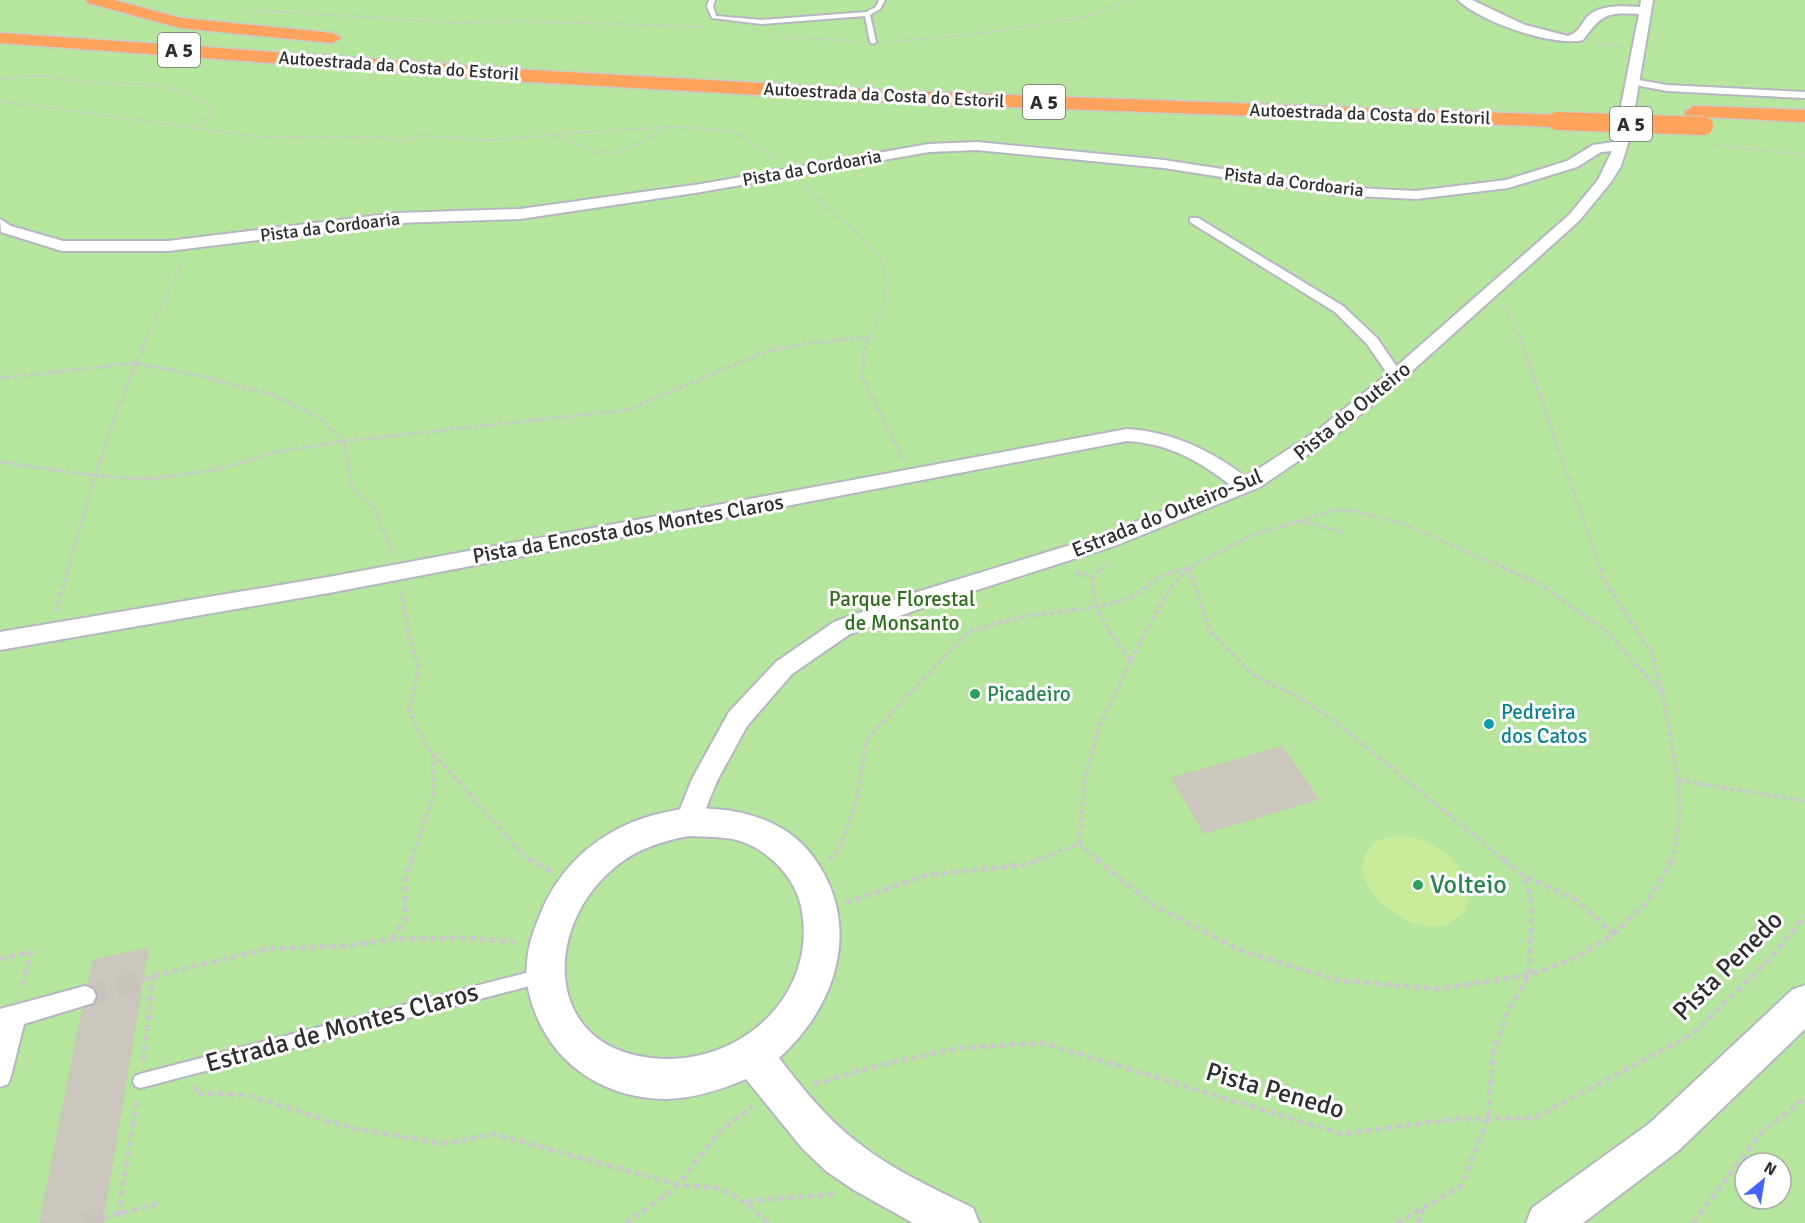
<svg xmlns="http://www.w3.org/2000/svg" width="1805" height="1223" font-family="Signika,sans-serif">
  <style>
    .green { fill: #b6e59e; fill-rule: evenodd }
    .pitch { fill: #c9ec9a }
    .building { fill: #cbc7bf; stroke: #cbc5ba; stroke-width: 1.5 }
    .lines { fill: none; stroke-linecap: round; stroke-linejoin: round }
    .pedestrian-tunnel { stroke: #c8c4bd; stroke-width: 22; stroke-dasharray: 22 11; stroke-linecap: butt }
    .service-casing { stroke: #b4b7c1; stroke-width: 4 }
    .pedestrian-casing { stroke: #b4b7c1; stroke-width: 4 }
    .minor-casing { stroke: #b4b7c1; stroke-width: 4 }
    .tertiary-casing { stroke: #b4b7c1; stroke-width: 4 }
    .motorway-casing { stroke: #c9c9c9; stroke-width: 3 }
    .path-far3 { stroke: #c9c9c9; stroke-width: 2; stroke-dasharray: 2 1.5; stroke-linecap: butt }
    .path-far2 { stroke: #c9c9c9; stroke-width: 3; stroke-dasharray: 4 2; stroke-linecap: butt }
    .path-far1 { stroke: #c9c9c9; stroke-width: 4; stroke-dasharray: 4.5 3; stroke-linecap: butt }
    .path { stroke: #c9c9c9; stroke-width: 5; stroke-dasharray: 6 4; stroke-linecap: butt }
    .service { fill: #fff; fill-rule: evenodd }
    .pedestrian { fill: #fff; fill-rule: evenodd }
    .minor { fill: #fff; fill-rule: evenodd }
    .tertiary { fill: #fff; fill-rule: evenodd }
    .motorway { fill: #ffa35c; fill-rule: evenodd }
    .motorway-bridge-casing { stroke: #c9c9c9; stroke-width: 20; stroke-linecap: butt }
    .motorway-bridge { stroke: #ffa35c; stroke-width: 18 }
    .leisure-dot { fill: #2e9e5b; stroke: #fff; stroke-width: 2 }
    .culture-dot { fill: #0f9aa8; stroke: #fff; stroke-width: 2 }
    .labels { text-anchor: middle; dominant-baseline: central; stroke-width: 6; stroke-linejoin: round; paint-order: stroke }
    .far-street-label { font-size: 18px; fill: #2e2e2e; stroke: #fff }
    .shield { fill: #fff; stroke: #6d6d6d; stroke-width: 1.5 }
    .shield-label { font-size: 20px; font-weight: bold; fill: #2e2e2e }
    .street-label { font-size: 21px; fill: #2e2e2e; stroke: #fff }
    .park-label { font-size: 21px; fill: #2c6e1b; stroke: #fff }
    .leisure-label { font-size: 21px; fill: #27864d; stroke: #fff; text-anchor: start }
    .culture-label { font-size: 21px; fill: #0d838f; stroke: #fff; text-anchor: start }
    .near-leisure-label { font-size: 26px; fill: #27864d; stroke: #fff; text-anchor: start }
    .near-street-label { font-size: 26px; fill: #2e2e2e; stroke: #fff }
  </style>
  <rect width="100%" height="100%" fill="#efe9e1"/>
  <!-- green -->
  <path class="green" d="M0,0h1805v1223h-1805zM1745,1163h36v36h-36z"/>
  <!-- pitch -->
  <path class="pitch" d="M1396,835l25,4 23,12 18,19 8,22 -5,20c-5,3 -10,8 -15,11 -39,19 -116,-43 -76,-80 5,-4 16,-6 22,-8z"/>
  <!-- building -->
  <g class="building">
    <path d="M1282,747l36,52 -114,34 -32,-55z"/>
    <path d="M148,948l-46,275h-62l43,-215 11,-3 4,-8 -3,-9 -7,-3 5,-24z"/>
  </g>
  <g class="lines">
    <!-- pedestrian-tunnel -->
    <g class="pedestrian-tunnel">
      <path d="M85,996l58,-16"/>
      <path d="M85,1223l18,-5"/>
    </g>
    <!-- service casing -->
    <g class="service-casing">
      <g id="service">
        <path d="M709,0h6l-2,6 3,10 46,4 104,-8 10,-5 3,-7h6l-5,9 -10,6 6,27 -3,2 -3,-2 -5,-26 -103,8 -50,-6 -5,-12z"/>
        <path d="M541,969l5,2 2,5 -2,5 -5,2 -401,105 -5,-2 -2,-5 2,-5 5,-2z"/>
      </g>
    </g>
    <!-- pedestrian casing -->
    <g class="pedestrian-casing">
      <g id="pedestrian">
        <path d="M1633,79l34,6 138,7v6l-138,-7 -37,-7 -2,-2z"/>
        <path d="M1190,218h8l145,88 34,32 26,38 -2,3h-10l-24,-35 -32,-32 -145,-90z"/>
        <path d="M85,986l8,3 3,7 -3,7 -69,21 -13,52 -3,8 -8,3v-78z"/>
      </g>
    </g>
    <!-- minor casing -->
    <g class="minor-casing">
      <path id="minor" d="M1458,0h14l53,25 43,11c11,-3 13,-12 20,-20 13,-12 36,-10 52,-9l1,-7h12l-23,137 -9,29 -10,16 -32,39 -177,159 -70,58 -72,49 -143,58 -187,60 -80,29 -58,40 -45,52 -30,55 -20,49 -9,3 -9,-3 -4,-8 17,-43 37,-67 47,-50 58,-40 80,-29 189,-58 126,-51c-31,-24 -62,-41 -102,-43l-793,151 -334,58v-18l334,-56 793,-147c46,3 83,21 119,48l72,-47 72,-58 179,-157 29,-35 14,-29 -11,1 -24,15 -69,21 -92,11 -79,-4 -173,-27 -187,-18 -48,2 -228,40 -181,27 -123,4 -229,28h-106l-61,-19 -1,-13 11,7 52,15h105l229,-28 123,-4 181,-25 228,-40 48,-2 187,18 173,27 79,4 90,-11 61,-19 26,-16 21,-3 25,-128c-32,-2 -37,0 -56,26 -30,7 -102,-18 -125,-40z"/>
    </g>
    <!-- tertiary casing -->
    <g class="tertiary-casing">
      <g id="tertiary">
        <path d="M688,808c32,0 64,3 93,20 21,12 37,32 47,54 29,64 0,132 -49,176 23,30 48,61 78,84 35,28 76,46 116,66l6,15h-66l-59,-33 -28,-19 -24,-23 -56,-69c-26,11 -51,19 -79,20 -60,0 -111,-32 -132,-87 -6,-16 -10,-32 -8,-49 1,-19 8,-36 15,-53 15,-35 42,-64 76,-81 22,-12 46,-17 70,-21zM688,836c19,1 41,0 58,7 26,11 49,36 55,63 19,90 -63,162 -150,152 -108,-12 -108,-131 -37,-190 22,-19 46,-26 74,-32z"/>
        <path d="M1805,985v44l-127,122 -95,72h-57l6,-15 118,-85 142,-133z"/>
      </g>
    </g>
    <!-- motorway casing -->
    <g class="motorway-casing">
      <g id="motorway">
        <path d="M86,0h27l68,18 151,15 9,5 -9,5 -151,-15 -93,-25z"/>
        <path d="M0,33l530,37 369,21 658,24 10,6 -10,6 -658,-24 -369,-21 -530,-39z"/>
        <path d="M1694,106l111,4v12l-118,-6 -3,-4z"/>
      </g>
    </g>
    <!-- path-far3 -->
    <g class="path-far3">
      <path d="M251,10l209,13 56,-2 189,6"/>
      <path d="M780,37l77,4"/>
      <path d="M888,42l88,-8 110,-17 42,-17"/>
      <path d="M1596,43l25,4"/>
      <path d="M0,79c14,-1 28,-4 42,-3 13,1 27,5 41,6 43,3 94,-3 129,26l-3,8 -15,13"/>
      <path d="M0,101l259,36h122l18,4 23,-5 70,4 62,-5 43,17 16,1 27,-10 27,-16 32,1 35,4 42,26"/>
      <path d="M555,134l112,-7"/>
      <path d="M1716,145l89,10"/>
      <path d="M803,186l51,44 24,25 6,11 1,37 -15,33"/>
      <path d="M1503,305l17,31"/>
      <path d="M148,336l34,-75"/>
    </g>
    <!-- path-far2 -->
    <g class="path-far2">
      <path d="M870,335l-6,13 -2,29 41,82"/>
      <path d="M1519,335l81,234"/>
      <path d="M0,378l135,-15 65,13 72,19 45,21 27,25 8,46 23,22 18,46"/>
      <path d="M0,462l97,14 52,3 72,-10 49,-16 74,-12 283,-31 137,-58 45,-9 60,-6"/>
      <path d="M1299,521l44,11"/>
      <path d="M68,569c22,-80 46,-159 80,-234"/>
      <path d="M1101,569l7,-6"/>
      <path d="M1183,569h7"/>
      <path d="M1187,569l63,-33 84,-26 21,1 49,13 102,45"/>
    </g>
    <!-- path-far1 -->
    <g class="path-far1">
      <path d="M1189,568l20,62 44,45 38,18 37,23 176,144"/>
      <path d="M1503,568l35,15 69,49 55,62"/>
      <path d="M1600,568l4,12 47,72 12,44 15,84 2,36 -7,44"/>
      <path d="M1076,573l17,3"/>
      <path d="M401,591l9,50 9,27 -10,42 17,35 99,112 6,3"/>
      <path d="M56,611l12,-43"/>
      <path d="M1131,660l38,-71 20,-21"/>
      <path d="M1678,780l127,21"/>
      <path d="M1079,844l19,16"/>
      <path d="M1079,844l6,-67 14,-50 32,-67c-21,-26 -40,-49 -38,-84l10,-8"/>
      <path d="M829,859l10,-9 18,-50 9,-60 102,-108 51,-15 78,-10 36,-10 27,-21 27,-8"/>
      <path d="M411,860l23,-67 -1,-39"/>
      <path d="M1037,860l42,-16"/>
    </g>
    <!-- path -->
    <g class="path">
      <path d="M528,859l23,12"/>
      <path d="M1096,859l54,44 89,47 98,30 100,9 92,-14 46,-17 39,-24 35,-34 24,-41"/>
      <path d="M1503,859l21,17 52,24 38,34"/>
      <path d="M846,903l81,-28 97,-10 17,-6"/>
      <path d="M392,938l13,-19v-40l7,-20"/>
      <path d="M0,959l31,-7 -9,37"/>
      <path d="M153,976l113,-27 79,-3 47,-7 75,-1 52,4"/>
      <path d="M143,980l10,-4 -10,86"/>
      <path d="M814,1084l66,-19 78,-17 85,-5 299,91 113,-15 79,-1 157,-83 76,-73 38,-46"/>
      <path d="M195,1085l1,8 51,2 104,33 92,16 51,-10 185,51 39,3 21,10 30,25"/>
      <path d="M748,1201l88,-7"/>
      <path d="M118,1216l19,-117"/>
      <path d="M103,1218l54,-14"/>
      <path d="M626,1223l48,-34 46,-58 33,-25"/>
      <path d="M1397,1223l64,-37 27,-68 5,-65 15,-42 21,-36 3,-71 -8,-27"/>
      <path d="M1418,1223l5,-14"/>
      <path d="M1693,1223l69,-91 43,-34"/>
    </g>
    <!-- service -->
    <use href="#service" class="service"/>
    <!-- pedestrian -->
    <use href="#pedestrian" class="pedestrian"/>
    <!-- minor -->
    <use href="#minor" class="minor"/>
    <!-- tertiary -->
    <use href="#tertiary" class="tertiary"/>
    <!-- motorway -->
    <use href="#motorway" class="motorway"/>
    <!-- motorway-bridge casing -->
    <g class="motorway-bridge-casing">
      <path id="motorway-bridge" d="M1557,121l147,5"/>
    </g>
    <!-- motorway-bridge -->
    <use href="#motorway-bridge" class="motorway-bridge"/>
  </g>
  <!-- markers -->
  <g class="leisure-dot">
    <circle cx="975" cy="694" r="6"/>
    <circle cx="1418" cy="885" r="6"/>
  </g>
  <circle class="culture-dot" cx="1489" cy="724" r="6"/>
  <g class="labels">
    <!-- far-street labels -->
    <g class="far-street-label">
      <text transform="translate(399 66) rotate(4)">Autoestrada da Costa do Estoril</text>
      <text transform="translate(884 95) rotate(3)">Autoestrada da Costa do Estoril</text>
      <text transform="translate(1370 114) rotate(2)">Autoestrada da Costa do Estoril</text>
      <text transform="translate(812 168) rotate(-10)">Pista da Cordoaria</text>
      <text transform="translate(1294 182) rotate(7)">Pista da Cordoaria</text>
      <text transform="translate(330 227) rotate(-7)">Pista da Cordoaria</text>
    </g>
    <!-- shield labels -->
    <g class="shield">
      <rect x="158" y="33" width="42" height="34" rx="4.5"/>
      <rect x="1023" y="85" width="42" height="34" rx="4.5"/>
      <rect x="1610" y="107" width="42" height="34" rx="4.5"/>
    </g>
    <g class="shield-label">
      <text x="179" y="50">A 5</text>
      <text x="1044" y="102">A 5</text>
      <text x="1631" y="124">A 5</text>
    </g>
    <!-- street labels -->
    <g class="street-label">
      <text transform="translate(1352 411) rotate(-39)">Pista do Outeiro</text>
      <text transform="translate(1167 513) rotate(-22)">Estrada do Outeiro-Sul</text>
      <text transform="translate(628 529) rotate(-10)">Pista da Encosta dos Montes Claros</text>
    </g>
    <!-- park labels -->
    <g class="park-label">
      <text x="902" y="599">Parque Florestal<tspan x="902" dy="24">de Monsanto</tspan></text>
    </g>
    <!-- leisure labels -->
    <g class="leisure-label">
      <text x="987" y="694">Picadeiro</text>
    </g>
    <!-- culture labels -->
    <g class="culture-label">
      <text x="1501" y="712">Pedreira<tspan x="1501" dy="24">dos Catos</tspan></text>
    </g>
    <!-- near-leisure labels -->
    <g class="near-leisure-label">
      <text x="1430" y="885">Volteio</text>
    </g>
    <!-- near-street labels -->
    <g class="near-street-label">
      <text transform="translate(1728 966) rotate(-45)">Pista Penedo</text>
      <text transform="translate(342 1028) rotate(-15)">Estrada de Montes Claros</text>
      <text transform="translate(1275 1091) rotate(16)">Pista Penedo</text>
    </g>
  </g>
  <!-- north arrow -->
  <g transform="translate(1763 1181) rotate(30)"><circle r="28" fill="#ffffff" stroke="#ababab" stroke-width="1.5"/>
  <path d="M0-4.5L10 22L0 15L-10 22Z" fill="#4264fb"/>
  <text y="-9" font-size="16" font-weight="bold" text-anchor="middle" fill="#2e2e2e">N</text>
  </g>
</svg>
